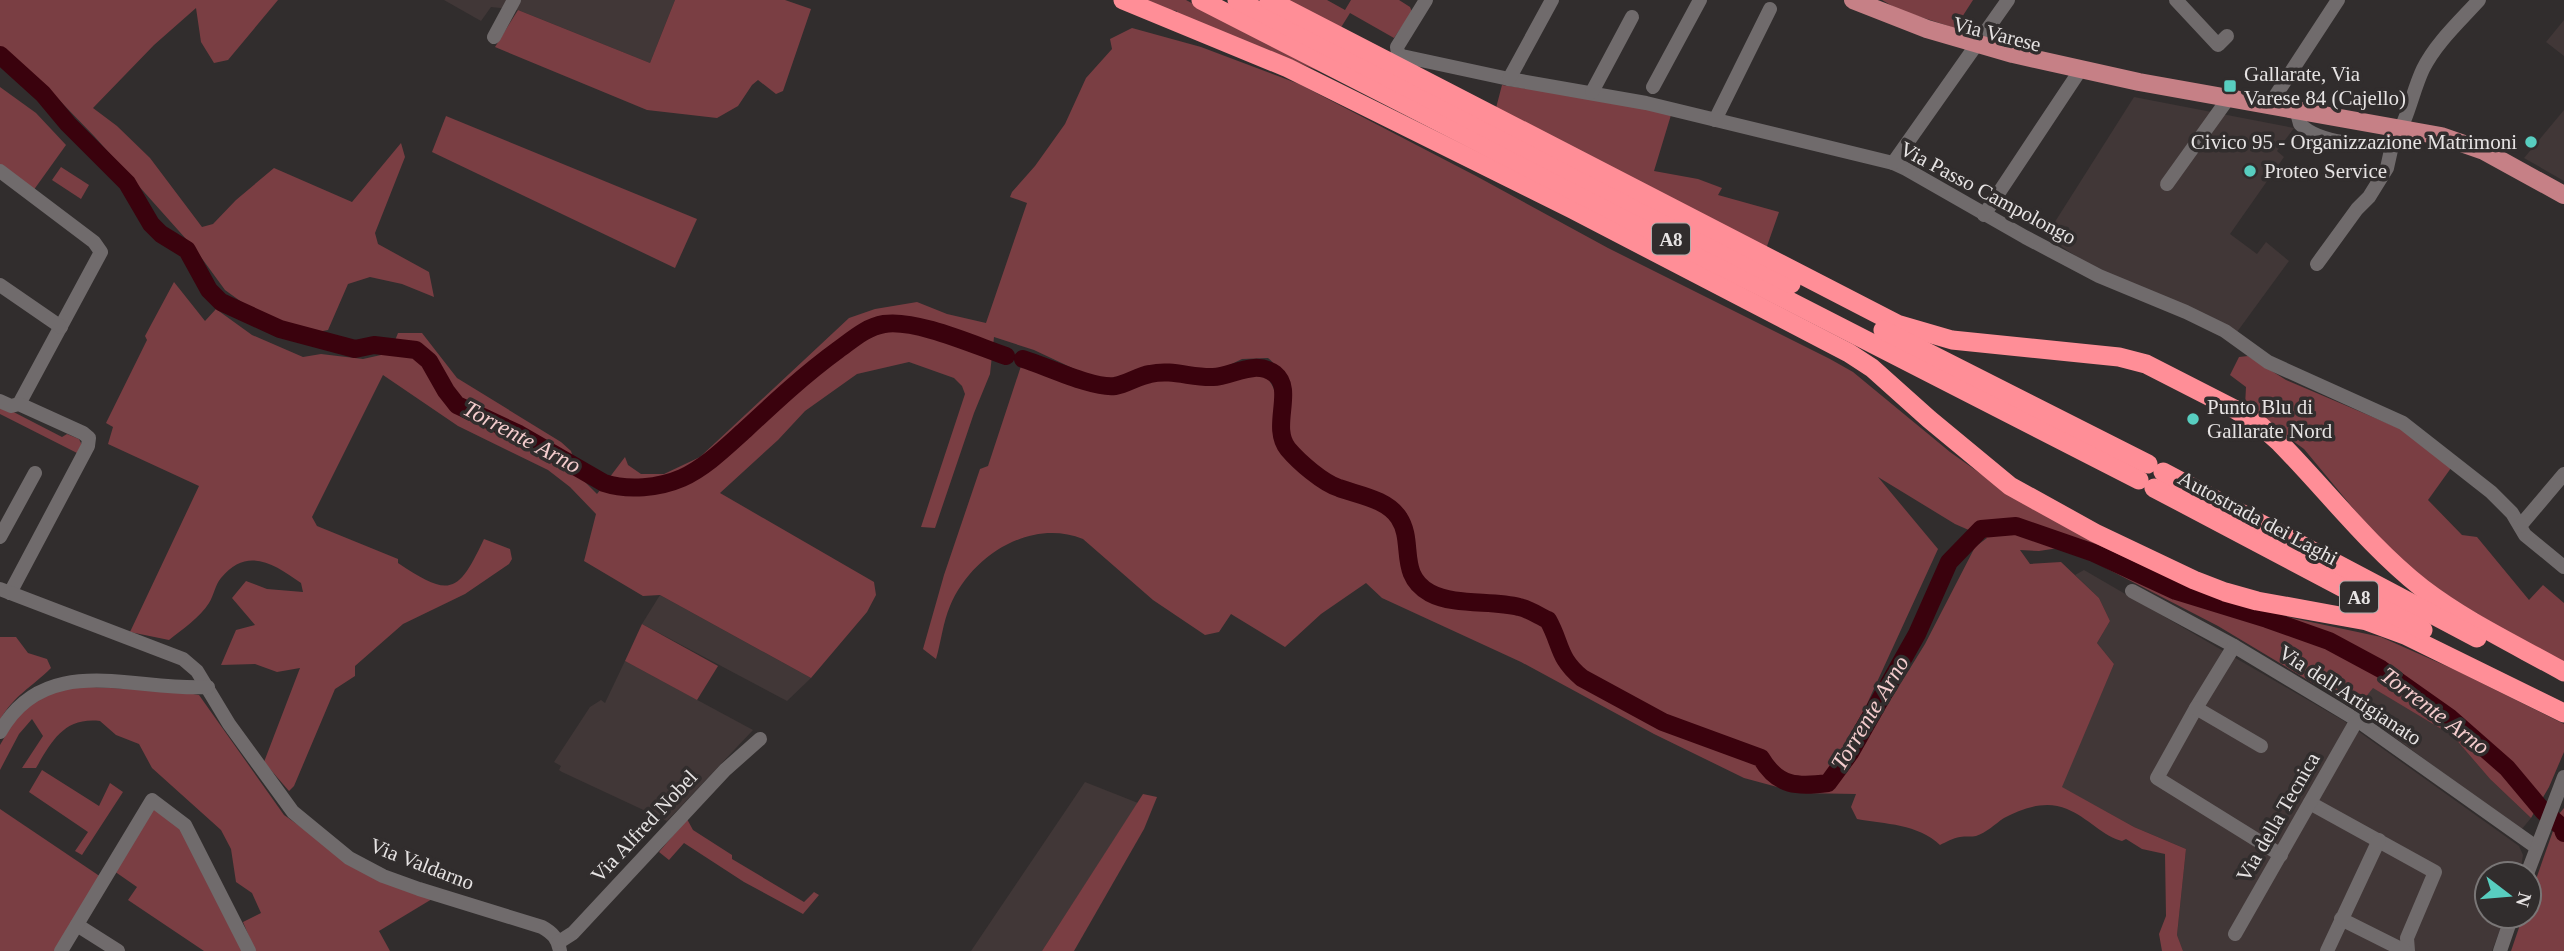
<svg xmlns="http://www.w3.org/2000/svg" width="2564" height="951" font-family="'Times New Roman',serif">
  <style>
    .built { fill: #413737 }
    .green { fill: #7a3e43; fill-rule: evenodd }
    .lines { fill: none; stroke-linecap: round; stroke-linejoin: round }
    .river { stroke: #3a020d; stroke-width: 18 }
    .minor { stroke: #706b6c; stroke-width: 14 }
    .major { stroke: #c68086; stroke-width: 18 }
    .highway { stroke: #ff8e97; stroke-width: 19 }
    .poi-dot { fill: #58cec0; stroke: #312d2d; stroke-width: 2.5 }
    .labels { text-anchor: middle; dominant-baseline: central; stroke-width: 7; stroke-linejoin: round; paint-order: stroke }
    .shield { fill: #312d2d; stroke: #b0acac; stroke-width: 2 }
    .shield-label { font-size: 19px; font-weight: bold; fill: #e6e3e3 }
    .street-label { font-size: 21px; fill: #e6e3e3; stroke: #312d2d }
    .poi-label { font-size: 21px; fill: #e6e3e3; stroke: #312d2d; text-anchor: start }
    .water-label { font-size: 23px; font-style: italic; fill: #f5cdce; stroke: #312d2d }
  </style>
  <rect width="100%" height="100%" fill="#312d2d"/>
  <!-- built -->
  <g class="built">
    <path d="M444,0h231l-25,63 -132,-53 -27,-3 -10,14z"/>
    <path d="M2564,20v36l-18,-14z"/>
    <path d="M2134,97l160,31 -17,23 7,6 -54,77 27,20 9,-12 23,19 -52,71 -130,-55 -61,-41z"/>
    <path d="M2564,110v71l-40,-23z"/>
    <path d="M2084,570l260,151 175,125 4,9 -3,19h-33v42h18l-13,35h-309l-6,-16 9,-86 -52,-22 -73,-40 53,-123 -17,-21 13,-22 -11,-23 -24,-23z"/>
    <path d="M660,595l151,83 -24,23 -145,-77z"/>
    <path d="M625,661l128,69 -86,91 -105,-49 -3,-2 2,-4 -7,-4 36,-55 11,-7 4,3z"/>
    <path d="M2372,687l81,49 37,43 41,39 -10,12 -165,-121z"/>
    <path d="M1085,782l53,21 -96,148h-71z"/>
  </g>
  <!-- green -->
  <g class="green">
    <path d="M0,0h278l-50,60 -14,3 -13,-21 -5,-34 -42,37 -61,63 24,18 33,32 52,69 11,-3 23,-24 38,-32 78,34 49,-59 4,14 -30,76 3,11 51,28 5,25 -32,-13 -32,-7 -22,7 -20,46 -16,3 -58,-22 -29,-21 -30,-41 -101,-113 -33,-34 -61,-55z"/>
    <path d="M675,0h110l26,9 -28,82 -7,3 -18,-14 -6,5 -14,21 -21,12 -70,-8 -152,-63 23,-37 132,53z"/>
    <path d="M1141,0h45l133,71 -143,-56 1,-4 -20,-3z"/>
    <path d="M1288,0h39l18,10 6,-10h48l11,7 2,5 -18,26 -44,-25 -10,16z"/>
    <path d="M1882,0h91l-18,28 -56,-18z"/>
    <path d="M1132,28l69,19 98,37 177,92 132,72 222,111 23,13 97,80 31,22 240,123 57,18 103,22 72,32 111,55v28l-15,35 -18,31 -41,-39 -37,-43 -80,-48 -17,21 -138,-83 -153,-79 -26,4 -19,-1 10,14 31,-2 38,36 11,23 -13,22 17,21 -52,123 72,40 52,22 -9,86 6,16h-21l-3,-17 7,-18 -1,-62 -23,-5 -16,-10 -4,2c-18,-4 -35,-24 -55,-32 -21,-9 -44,-1 -63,9 -9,6 -18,15 -28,18 -4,1 -11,0 -16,1 -7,1 -14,5 -20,8 -22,-21 -55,-21 -83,-26l-6,-12 5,-13 -56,-1 -56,-15 -90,-44 -133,-72 -139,-64 -16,-15 -45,31 -36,33 -54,-33 -12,18 -14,3 -52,-35 -70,-61c-53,-21 -112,17 -133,67 -7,16 -9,36 -14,53l-13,-10 21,-74 36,-106 8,-3 34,-103 35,11 18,9 30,11 58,-17 34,2 11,6 31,-9 26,-1c24,29 2,40 12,63 11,23 34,34 53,48l5,-2c-7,-7 -42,-35 -45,-41 -17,-31 10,-60 -22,-85l-26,1 -23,11 -65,-3 -54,14 -66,-31 -40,-13 -4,37 -16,39 -39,115 -14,-1 44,-133 -3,-8 -8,-8 -45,-16 -52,12 -52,37 -27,29 -58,53 154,89 2,13 -9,17 -56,66 -151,-83 -17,1 -59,-35 12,-47 -26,-27 -22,-17 -90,-44 -75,-51 -71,142 5,9 81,33v4c52,35 60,31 86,-24l26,10 2,10 -3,5 -44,30 -62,30 -48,42v10l-20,13 -41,97 -5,5 -25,-29 36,-94 -23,4 -22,-8 -34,1 15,-35 19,-5 -23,-27 14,-17 21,8 36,3 -2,-9c-27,-19 -54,-37 -80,-5 -6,7 -7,17 -12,25 -9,14 -26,26 -40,37l-39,-8 69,-146 -91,-42 5,-17 -7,-4 41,-83 -2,-4 29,-54 31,39 11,-12 36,26 51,22 18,-3 42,5 27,-6 8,-20h24l35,45 104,64 10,9 8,25 18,18 28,-37 3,8 13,9h23l36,-17 149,-139 26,-9 42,-7 30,12 39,9 41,-120 -17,-6 2,-5 23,-26 30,-42 21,-46 26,-29 -2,-10zM1878,477l77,47 32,14 -12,9 -50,97 -71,115 -10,-5 94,-205z"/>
    <path d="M1502,85l106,15 63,15 -17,56 44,8 24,9 -4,7 61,17 -13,37 -270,-141z"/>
    <path d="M0,87l36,26 30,32 -33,46 -33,-26z"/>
    <path d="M446,116l251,103 -22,49 -243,-116z"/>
    <path d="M61,167l28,18 -8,14 -29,-19z"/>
    <path d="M2248,356l38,24 122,52 43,36 -23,32 34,35 15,2 52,63 14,-15 21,18v64l-141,-87 -46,-43 -73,-88 -59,-43 1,-19 -16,-12 9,-18z"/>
    <path d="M0,405l62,32 5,-3 12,5 3,6 -3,9 -79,-40z"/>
    <path d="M642,624l76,42 -21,34 -72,-39z"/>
    <path d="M0,637h16l12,16 19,6 4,9c-19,19 -38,28 -51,52z"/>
    <path d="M68,686l108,5 23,4 85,120 40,28 108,56 -53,32 11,20h-135l-12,-29 18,-9 -9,-20 -16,-11 -5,-33 -10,-19 -69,-62 -13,-24 -23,-9 -16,-14c-36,-4 -48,20 -64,47h-14l21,-32 -11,-17 -13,15 -19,36v-25l11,-19 18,-23z"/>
    <path d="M42,770l57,36 11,-23 13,9 -41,63 -7,-4 13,-19 -59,-40z"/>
    <path d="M1143,794l14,3 -13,32 -70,122h-32z"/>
    <path d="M152,808l31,19 62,124h-41l-76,-51 9,-13 -23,-16z"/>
    <path d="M2564,808v143h-53l12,-35h6v-17l30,-85z"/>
    <path d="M0,809l101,68 -44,74h-57z"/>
    <path d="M687,819l6,11 39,25v4l72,43 10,-10 5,3 -16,19 -59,-32 -60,-39 -15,17 -10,-8z"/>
  </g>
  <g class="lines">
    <!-- river -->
    <g class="river">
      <path d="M0,55l43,39 25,30 59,59 24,41 10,10 26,16 22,40 12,12 59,27 75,20 19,-4 42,5 13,11 17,30 11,14 62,29 85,49c24,8 55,5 78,-5 24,-11 44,-31 63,-48 30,-28 60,-56 93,-80 14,-10 28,-23 46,-26 32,-5 90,21 122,32"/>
      <path d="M1023,359c23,7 71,30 92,27 12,-2 23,-10 35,-12 22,-5 42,4 63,3 20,-1 42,-18 62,-3 20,16 -5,53 13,75 11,13 35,34 51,39 19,7 48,11 60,30 16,24 -2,57 31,75 24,13 63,7 89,14 10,2 20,9 29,13 14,25 9,37 34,58l81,44 98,36c17,29 37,29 67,25l22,-30 67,-119 32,-72 32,-33 35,-3 78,27 82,38 91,28 62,22 52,28 68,48 58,51 36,43 19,16 2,6"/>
    </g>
    <!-- minor -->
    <g class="minor">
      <path d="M1426,0l-29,47 1,6 4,3 107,23 137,24 247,60 13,6 119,68 74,39 87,36 39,19 43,31 135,61 88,69 21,21 13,22 39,32"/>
      <path d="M2176,0l42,45 9,-9"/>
      <path d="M494,37l20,-37"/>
      <path d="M1509,79l43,-79"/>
      <path d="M1653,87l47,-87"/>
      <path d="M1592,92l40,-75"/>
      <path d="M2270,104l68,-104"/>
      <path d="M2296,109l4,15c18,19 68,24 93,17 15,-20 19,-49 30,-72 13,-26 36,-47 56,-69"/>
      <path d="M1715,120l55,-111"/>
      <path d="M1893,163l115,-163"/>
      <path d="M0,171l94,71 7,10 -82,152"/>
      <path d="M2167,184l63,-88"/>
      <path d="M1984,215l97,-146"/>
      <path d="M2317,264l40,-55 12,-12 18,-29 6,-27"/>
      <path d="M0,285l61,42"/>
      <path d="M0,401l11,5 8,-2 64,29 6,5 -1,8 -78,147"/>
      <path d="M2520,526l44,-52"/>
      <path d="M0,537l35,-64"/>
      <path d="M0,589l183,70 14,12 32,53 64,88 56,46 34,18 36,13 123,38c11,6 16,12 18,24"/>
      <path d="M2132,591l102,55 123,74 179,127"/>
      <path d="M2234,646l-38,62 -39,70 124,77"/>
      <path d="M2196,708l65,38"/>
      <path d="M0,732c46,-82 135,-40 208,-45"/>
      <path d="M2310,803l125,69 -28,66 1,13"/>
      <path d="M2527,874l37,-97"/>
      <path d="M2341,919l64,32"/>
      <path d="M77,925l41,26"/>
      <path d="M2235,934l122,-214"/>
      <path d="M559,942l14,-9 152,-163 35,-31"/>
      <path d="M61,951l91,-151 33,25 64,126"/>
      <path d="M2327,951l52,-111"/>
      <path d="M2500,951l12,-35"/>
    </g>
    <!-- major -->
    <path class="major" d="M1853,0l74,29 86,25 126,28 302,54 43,15 80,44"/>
    <!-- highway -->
    <g class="highway">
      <path d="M1123,0l165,68 284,141 277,144 23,15 57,51 81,67 85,47 99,47 31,12 32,9 110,20 38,14 159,78"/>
      <path d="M1201,0l938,480"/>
      <path d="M1237,0l554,284"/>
      <path d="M1269,0l628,324 55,16 167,17 27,7 90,46 25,16 19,17c47,48 89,103 142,145 43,33 94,57 142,84"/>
      <path d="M1883,330l265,134"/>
      <path d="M2163,472l314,166"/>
      <path d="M2154,488l269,142"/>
    </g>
  </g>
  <!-- markers -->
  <g class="poi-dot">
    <rect x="2223" y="79" width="14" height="14" rx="3.5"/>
    <circle cx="2531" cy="142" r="7"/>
    <circle cx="2250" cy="171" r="7"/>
    <circle cx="2193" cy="419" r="7"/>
  </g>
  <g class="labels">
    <!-- shield labels -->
    <g class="shield">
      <rect x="1652" y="223.5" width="38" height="31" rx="5"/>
      <rect x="2340" y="581.5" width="38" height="31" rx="5"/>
    </g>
    <g class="shield-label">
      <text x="1671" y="239">A8</text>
      <text x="2359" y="597">A8</text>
    </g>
    <!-- street labels -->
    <g class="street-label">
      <text transform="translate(1997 34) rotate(14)">Via Varese</text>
      <text transform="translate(1988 193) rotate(28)">Via Passo Campolongo</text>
      <text transform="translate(2258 518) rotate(28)">Autostrada dei Laghi</text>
      <text transform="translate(2350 695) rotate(33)">Via dell'Artigianato</text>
      <text transform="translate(2278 817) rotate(-60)">Via della Tecnica</text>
      <text transform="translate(644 826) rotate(-47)">Via Alfred Nobel</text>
      <text transform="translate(422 864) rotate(21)">Via Valdarno</text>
    </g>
    <!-- poi labels -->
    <g class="poi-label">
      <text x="2244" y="74">Gallarate, Via<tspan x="2244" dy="24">Varese 84 (Cajello)</tspan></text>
      <text x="2517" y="142" text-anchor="end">Civico 95 - Organizzazione Matrimoni</text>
      <text x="2264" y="171">Proteo Service</text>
      <text x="2207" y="407">Punto Blu di<tspan x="2207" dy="24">Gallarate Nord</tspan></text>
    </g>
    <!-- water labels -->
    <g class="water-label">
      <text transform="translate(522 437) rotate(28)">Torrente Arno</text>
      <text transform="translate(2435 711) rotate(37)">Torrente Arno</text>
      <text transform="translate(1870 713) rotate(-59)">Torrente Arno</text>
    </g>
  </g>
  <!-- north arrow -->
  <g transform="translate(2508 895) rotate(106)"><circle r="33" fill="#312d2d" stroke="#797676" stroke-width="2"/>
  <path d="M0-5L12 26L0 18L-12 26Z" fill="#58cec0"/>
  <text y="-10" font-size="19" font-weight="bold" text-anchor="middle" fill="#e6e3e3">N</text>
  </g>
</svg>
